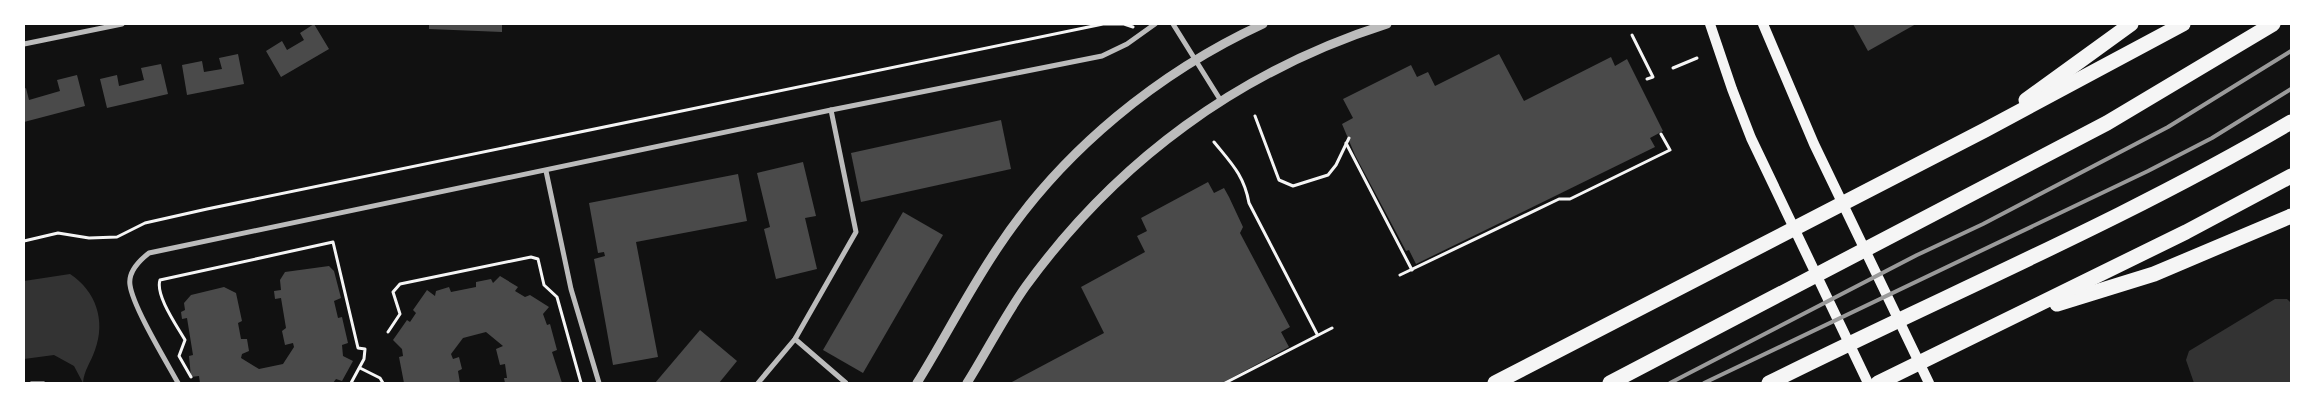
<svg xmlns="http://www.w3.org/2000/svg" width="2315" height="407" font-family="'Exo 2',sans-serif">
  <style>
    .water { fill: #333 }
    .building { fill: #4a4a4a }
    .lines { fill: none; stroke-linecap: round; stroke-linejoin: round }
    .path { stroke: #f5f5f5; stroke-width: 3 }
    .minor { stroke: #bcbcbc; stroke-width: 5 }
    .tertiary { stroke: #bcbcbc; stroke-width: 9 }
    .secondary { stroke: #f5f5f5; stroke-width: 10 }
    .motorway { stroke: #f5f5f5; stroke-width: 15 }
    .rail { stroke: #9a9a9a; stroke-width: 4 }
  </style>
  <rect width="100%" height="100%" fill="#111"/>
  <!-- water -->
  <g class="water">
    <path d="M70,274c26,17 36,47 25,76 -4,12 -11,20 -12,33l-9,-17 -20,-11 -30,4v-78z"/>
    <path d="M2275,299h12l4,4v80h-97l-8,-23 3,-9z"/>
  </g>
  <!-- building -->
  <g class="building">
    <path d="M314,24l15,25 -48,28 -15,-26 16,-10 5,9 17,-10 -4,-7z"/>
    <path d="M429,24h73v8l-73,-3z"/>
    <path d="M1853,24h63l-48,27z"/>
    <path d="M238,54l6,30 -57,11 -5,-30 20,-4 2,11 18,-3 -3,-11z"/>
    <path d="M1499,54l25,47 87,-44 4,9 12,-7 36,72 -13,7 5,9 -239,117 -7,-14 -3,1 -51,-96 -13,-31 11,-6 -10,-19 68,-34 6,12 11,-5 7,14z"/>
    <path d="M161,64l7,30 -61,14 -7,-29 17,-4 2,11 25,-6 -3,-12z"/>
    <path d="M77,75l8,31 -61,16v-33l2,-1 3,12 31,-9 -3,-11z"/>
    <path d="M1001,120l10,49 -150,33 -10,-49z"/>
    <path d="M803,162l13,54 -11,2 12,51 -41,10 -12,-50 6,-2 -13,-54z"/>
    <path d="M738,174l9,47 -111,21 22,115 -45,8 -19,-106 11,-3 -1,-4 -6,1 -9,-50z"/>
    <path d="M1208,182l6,11 10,-5 5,9 14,30 -3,6 50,94 -9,5 8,15 -67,36h-212l94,-50 -23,-46 64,-35 -8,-16 10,-5 -6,-13z"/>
    <path d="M903,212l40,23 -80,138 -40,-23z"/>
    <path d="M329,266l5,5 7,27 -7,3 4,17 4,-1 6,26 -6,2 1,11 10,5 -11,20 -6,-2 -3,4h-133l-1,-7 -8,1 -2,-21 4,-1 -6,-37 -5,1 -1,-7 4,-2 -1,-7 7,-8 33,-8 12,6 6,28 -4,2 3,16h6l2,12 -7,3 -1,4 18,11 24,-5 11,-17 -1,-4 -8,2 -3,-14 4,-3 -5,-30 -6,1 -1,-8 7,-1 -1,-10 5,-8z"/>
    <path d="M500,276l18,11 -3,4 10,6 5,-2 19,12 -6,7 4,11 3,-1 7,26 -5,2 10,31h-57l-1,-5h3l-2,-14 -5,1 -4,-16 7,-3 -17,-14 -23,6 -12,16 2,5 6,-2 3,12 -4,2 2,12h-56l-5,-26 4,-1 -1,-7 -9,-9 14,-20 3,2 6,-9 -3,-3 14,-20 8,6 1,-5 13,-4 2,5 25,-5v-5l15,-3 2,4z"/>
    <path d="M700,330l37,31 -18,22h-64z"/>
  </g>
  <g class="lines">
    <!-- path -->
    <g class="path">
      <path d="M1632,35l21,42 -6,2"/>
      <path d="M1673,68l24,-10"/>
      <path d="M1255,116l24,64 14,6 35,-11 8,-10 13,-27"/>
      <path d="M1214,142c17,21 30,33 35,61l68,131"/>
      <path d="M1346,143l66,127"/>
      <path d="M24,241l34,-8 31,5 28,-1 28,-14 62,-14 896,-185h21l9,3"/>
      <path d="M1400,275l159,-76h11l100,-49 -9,-16"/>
      <path d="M388,332l12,-18 -7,-22 7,-8 131,-27 7,2 6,26 13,12 24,86"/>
      <path d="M360,368l20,10 3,5"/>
      <path d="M191,377l-12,-21 6,-16c-8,-14 -30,-45 -25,-60l173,-38 25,106 7,1 -1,10 -13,24"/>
      <path d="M31,383h13"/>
      <path d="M1225,383l107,-55"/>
    </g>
    <!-- minor -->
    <g class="minor">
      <path d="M1173,24l48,77"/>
      <path d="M24,44l98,-20"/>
      <path d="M546,171l25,118 28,94"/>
      <path d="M795,339l51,44"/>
      <path d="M178,383c-12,-22 -45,-76 -48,-98 -2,-13 10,-25 19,-32l682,-143 271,-54 25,-12 28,-20"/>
      <path d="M758,383l37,-44 61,-107 -25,-122"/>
    </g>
    <!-- tertiary -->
    <g class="tertiary">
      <path d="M917,383c28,-45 52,-93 82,-137 64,-96 160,-174 264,-222"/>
      <path d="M967,383c20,-32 37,-66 59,-97 91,-125 213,-215 361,-262"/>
    </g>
    <!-- secondary -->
    <g class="secondary">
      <path d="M1710,24l22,65 19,49 117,245"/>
      <path d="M1763,24l51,120 115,239"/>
    </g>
    <!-- motorway -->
    <g class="motorway">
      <path d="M2026,100l105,-76"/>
      <path d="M2057,304l97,-30 137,-58"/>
      <path d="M1495,383l490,-253 198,-106"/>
      <path d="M1610,383l497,-260 166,-99"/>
      <path d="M1769,383c174,-87 354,-162 522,-261"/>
      <path d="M1878,383l308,-151 105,-56"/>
    </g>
    <!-- rail -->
    <g class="rail">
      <path d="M1670,383l247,-128 66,-31 185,-97 123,-76"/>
      <path d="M1704,383l444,-212 64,-33 79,-49"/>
    </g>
  </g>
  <!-- border -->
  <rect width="2315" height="407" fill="none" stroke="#ffffff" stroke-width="50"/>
</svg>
